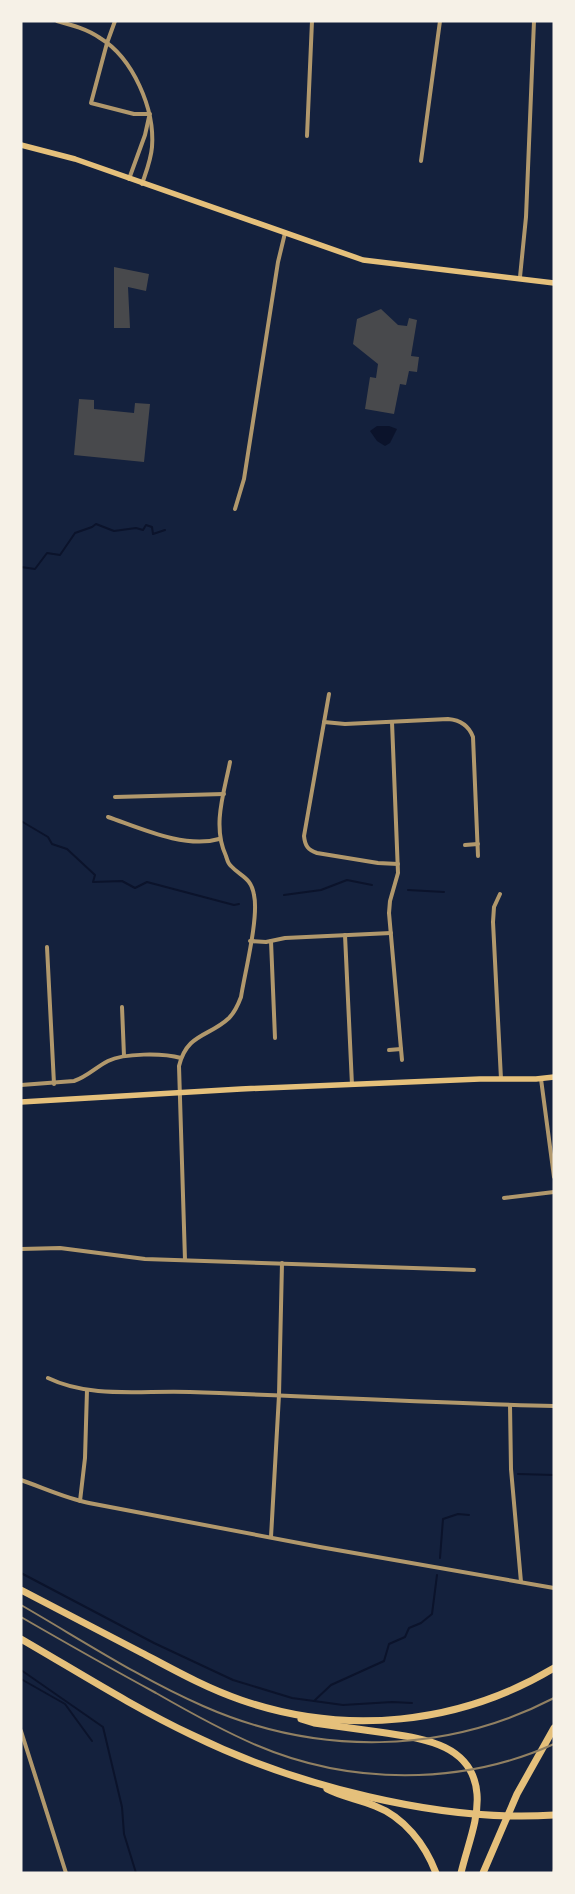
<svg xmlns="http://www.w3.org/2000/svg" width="575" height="1894" font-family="Signika,sans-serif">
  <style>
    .water { fill: #0b132b }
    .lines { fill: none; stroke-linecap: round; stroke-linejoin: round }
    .stream { stroke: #0b132b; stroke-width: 2 }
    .building { fill: #48494c }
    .minor { stroke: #b1986c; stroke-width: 4 }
    .secondary { stroke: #e5c07b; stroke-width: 5.5 }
    .motorway { stroke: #e5c07b; stroke-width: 7 }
    .rail { stroke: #918062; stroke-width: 2 }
  </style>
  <rect width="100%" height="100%" fill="#14213d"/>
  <!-- water -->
  <path class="water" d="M377,426h12l8,3 -7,14 -5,3 -8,-5 -7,-10z"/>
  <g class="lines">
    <!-- stream -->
    <g class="stream">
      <path d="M21,567l14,2 12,-16 13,2 15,-22 17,-6 4,-3 18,7 22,-3 7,2 3,-5 6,2 1,7 12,-4"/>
      <path d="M21,821l27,16 4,7 15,5 28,26 -2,7 29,-1 13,7 12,-6 87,23 5,-1"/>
      <path d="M408,890l36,2"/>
      <path d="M284,895l37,-5 26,-10 25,5"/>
      <path d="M518,1474l36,1"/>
      <path d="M440,1558l3,-39 15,-5 11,1"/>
      <path d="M21,1573l133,70 79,37 59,18 51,7 49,-3 20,1"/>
      <path d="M21,1670l82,57 19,80 2,27 12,39"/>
      <path d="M21,1679l44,25 27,37"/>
      <path d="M314,1701l17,-16 53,-24 5,-17 16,-7 4,-9 12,-5 11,-9 5,-39"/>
    </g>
  </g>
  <!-- building -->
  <g class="building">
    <path d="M114,267l35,7 -3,17 -18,-4 2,41h-16z"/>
    <path d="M381,309l17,16 9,1 2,-8 8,2 -6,36 8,1 -2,15 -8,-1 -3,14 -6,-1 -6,30 -29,-5 5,-32 6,1 2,-14 -25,-20 4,-25z"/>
    <path d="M79,399l15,1v9l40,4 1,-10 15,1 -6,58 -70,-7z"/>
  </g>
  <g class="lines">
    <!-- minor -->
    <g class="minor">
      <path d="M57,21c15,4 30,8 43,17 33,20 55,71 52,109 -1,13 -6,25 -10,37"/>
      <path d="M115,21l-8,22 -16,60 43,11h16"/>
      <path d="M307,136l5,-115"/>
      <path d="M421,161l19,-140"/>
      <path d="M129,179l16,-44 4,-18"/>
      <path d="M520,277l6,-60 8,-196"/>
      <path d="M235,509l9,-30 34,-217 7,-29"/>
      <path d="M329,694l-25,142c1,10 4,14 13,17l61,10 20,1"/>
      <path d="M324,722l21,2 103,-5c12,1 21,7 25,18l5,119"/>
      <path d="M392,722l6,151 -8,28 -1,12 12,136"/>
      <path d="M115,797l109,-3"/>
      <path d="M108,817c32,11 77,32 111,22"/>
      <path d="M465,845l13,-1"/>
      <path d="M500,894l-6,13 -1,15 8,157"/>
      <path d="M345,935l7,150"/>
      <path d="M250,941l16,1 19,-4 106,-5"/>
      <path d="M271,941l4,97"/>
      <path d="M47,947l7,137"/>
      <path d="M122,1007l2,49"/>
      <path d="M389,1050l12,-1 1,11"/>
      <path d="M541,1079l13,98"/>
      <path d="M21,1085l53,-4c13,-4 22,-14 34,-20 16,-8 55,-8 73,-3"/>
      <path d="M504,1198l50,-6"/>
      <path d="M21,1249l39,-1 85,11 329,11"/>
      <path d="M185,1260l-6,-194c8,-33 30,-29 50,-48 6,-6 9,-13 12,-21 4,-25 18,-80 13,-102 -3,-18 -13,-18 -23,-29 -3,-2 -4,-7 -5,-10 -14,-30 -2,-63 4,-94"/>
      <path d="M48,1378c43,21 95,12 142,14 121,4 242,11 364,14"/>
      <path d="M510,1405l1,64 10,113"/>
      <path d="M21,1480c23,8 44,18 68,23l231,44 234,41"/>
      <path d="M80,1501l5,-43 2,-68"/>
      <path d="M271,1537l8,-142 3,-132"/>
      <path d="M21,1731l45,142"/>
    </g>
    <!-- secondary -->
    <g class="secondary">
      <path d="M21,145l54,14 288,101 191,23"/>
      <path d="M21,1102l220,-13 239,-10h56l18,-2"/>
    </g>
    <!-- motorway -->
    <g class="motorway">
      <path d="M21,1590c40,21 81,42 121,63 32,17 64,35 99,47 104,36 218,25 313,-32"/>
      <path d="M21,1639c57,33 112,68 171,96 102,50 248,88 362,80"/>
      <path d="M301,1719l13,4c22,3 43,6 65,9 39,6 94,10 98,62 2,26 -10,53 -16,79"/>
      <path d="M327,1789c15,8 31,10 48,17 29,11 50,38 61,67"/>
      <path d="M483,1873l34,-79 37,-66"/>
    </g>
    <!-- rail -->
    <g class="rail">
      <path d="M21,1605c59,34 120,74 182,101 113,50 241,49 351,-8"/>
      <path d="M21,1617c45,26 89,51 135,76 33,19 65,37 100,52 93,40 205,41 298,-1"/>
      <path d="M553,1873l1,-4"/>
    </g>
  </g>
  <!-- border -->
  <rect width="575" height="1894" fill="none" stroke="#f6f1e7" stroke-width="45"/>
</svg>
